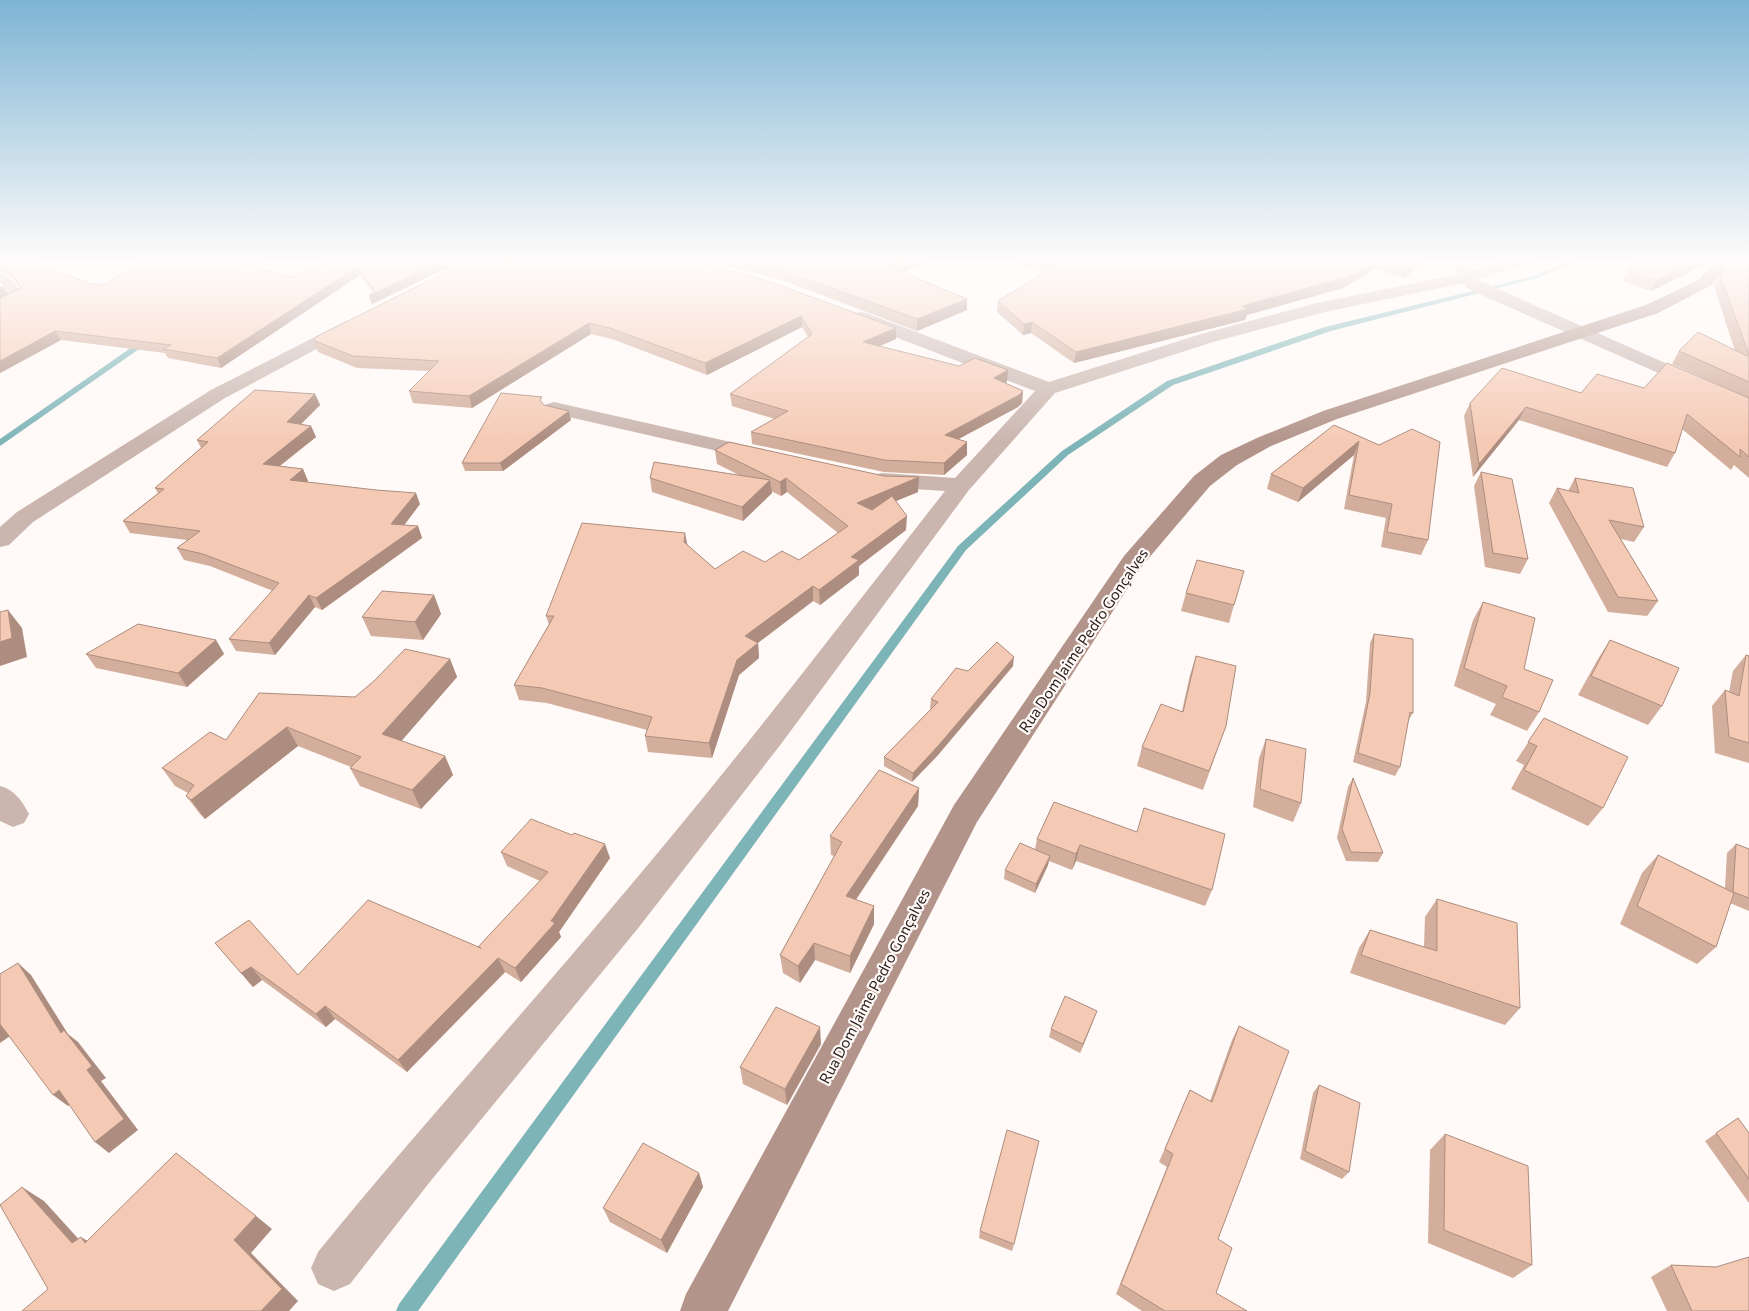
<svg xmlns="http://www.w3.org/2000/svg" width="1749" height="1311" font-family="Commissioner,sans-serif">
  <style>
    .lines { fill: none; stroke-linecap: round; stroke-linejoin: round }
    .stream { fill: #7db4b7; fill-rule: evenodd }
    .lane { fill: #cab6af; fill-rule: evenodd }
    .street { fill: #cab6af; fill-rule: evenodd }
    .secondary { fill: #b2948a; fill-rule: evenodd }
    .wall { fill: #d3ae9c }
    .shaded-wall { fill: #ac8d7f }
    .building { fill: #f5cab5; stroke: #ac8d7f }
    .labels { text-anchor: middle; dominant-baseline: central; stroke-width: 4.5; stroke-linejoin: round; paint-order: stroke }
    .street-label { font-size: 15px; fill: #29201b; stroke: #fff9f7 }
  </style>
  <rect width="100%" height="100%" fill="#fff9f7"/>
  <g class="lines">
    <!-- stream -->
    <g class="stream">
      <path d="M260,260h7l-22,15h-4v-2z"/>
      <path d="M1573,260h8l-43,18 -207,53 -158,54 -105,70 -102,95 -548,761h-22l3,-7 559,-758 104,-95 105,-70 158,-54 209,-51z"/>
      <path d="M145,338l7,2 -152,106v-7z"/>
    </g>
    <!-- lane -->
    <path class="lane" d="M0,273l12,7 12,16 -24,12v-8l11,-5 -11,-14z"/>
    <!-- street -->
    <g class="street">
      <path d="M697,260h23c-6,7 -20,11 -29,8l-2,-3 2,-3z"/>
      <path d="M1509,260h24l-2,3 -53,16 2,2 269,119v13l-281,-124 -4,-6 -139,29 -112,30 -158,51 -86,97 -188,254 -142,183 -210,256 -79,101 -16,7 -16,-7 -7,-16 7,-16c96,-118 198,-230 296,-347 115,-135 222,-275 331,-414l-63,-4 -8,-2 -3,-5 3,-5 8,-2 73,5 80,-87 -181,-70 -3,-4 3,-4 6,-1 6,1 183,69 152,-48 116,-31 142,-29 -5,-7 2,-3h12l4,7z"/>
      <path d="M346,321l6,1 3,4 -3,4 -127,68 -192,124 -24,23 -9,2v-20l17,-15 194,-122z"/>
      <path d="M554,402l203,46 8,1 3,5 -3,5 -8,1 -210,-48 -3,-4 3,-4z"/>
      <path d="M0,786c15,4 22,15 29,28l-5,9 -11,4 -13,-6z"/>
    </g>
    <!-- secondary -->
    <path class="secondary" d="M1716,260h16l-20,25 -54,28 -321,106 -66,27 -34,19 -27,21 -68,80 -165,256 -249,489h-48l6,-17 268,-489 170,-249 70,-80 27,-21 36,-17 66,-27 323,-106 54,-26z"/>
  </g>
  <!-- wall -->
  <g class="wall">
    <path d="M0,260l89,23 15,2 39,-25h90l-1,1 61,16 40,-17h130l-91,44 -3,-8 4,-4 -13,-17 -139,93 -53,-10 -3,-5 -104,-13 -61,33 3,-87 5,8 12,-6 -6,-9 -14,-8z"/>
    <path d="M690,260l206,79 -16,7 127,36 -2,1 18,8 -1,12 -4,4 -60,32 9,3v13l-23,20 -60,-3 -132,-28 -1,-12 24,-13 -43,-13 -2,-12 78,-57 -6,-10 -95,48 -95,-36 -21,-5 -119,74 -59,-5 -4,-12 20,-20 -72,-3 -39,-16 -5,-12z"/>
    <path d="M702,260h228l-28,12 65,27v11l-50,21 -135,-51z"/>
    <path d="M1007,260h421l-25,18 -27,-9 -33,19 -96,27 -2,5 -171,43 -43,-30 -8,2 -26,-23 1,-11 47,-29z"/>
    <path d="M1636,260h79l-8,7 -1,-3 -55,27 -29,-10 6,-11z"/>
    <path d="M1749,260v138l-77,-34 7,-13h56l-21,-65 6,-11z"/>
    <path d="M1644,388l105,10v80l-15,-13 -3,5 -49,-41 -7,24 -8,14 -148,-47 -46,57 -9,-61 6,-13z"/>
    <path d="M315,394l5,11 -19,19 10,2 5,11 -36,29 23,3 5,12 -1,1 113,22 -16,21 14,1 4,12 -100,72 -7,-3 -40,48 -39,-4 -7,-12 44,-48 -63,-25 -26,-6 -7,-12 10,-8 -57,-7 -7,-12 35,-28 -3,-5 46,-40 -4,-8z"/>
    <path d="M544,405l27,15 -68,51h-38l-3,-8z"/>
    <path d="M1334,425l45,20 49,95 -7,15 -40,-8 5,-29 -42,-9 10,-54 -56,47 -31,-13 4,-15z"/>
    <path d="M715,450l203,42 -22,9 10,29 -47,36v9l-39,30 -7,-4 -55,42 1,15 -20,17 -27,83 -64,-6 -3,-16 2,-6 -100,-27 -28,-3 -5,-15 35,-60 -3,-9 141,-71 28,24 50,-7 34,-2 39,-27 -51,-41 -6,4 -10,-5 1,2 -29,28 -91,-29 -2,-14 89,-3 -22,-11z"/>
    <path d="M1481,472l47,87 -8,15 -35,-7 -11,-81z"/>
    <path d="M1575,478l69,49 -10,15 -13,-3 37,62 -11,15 -39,-4 -59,-109 8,-15 11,3z"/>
    <path d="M1186,593l48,12 -5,18 -48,-12z"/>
    <path d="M434,595l7,19 -18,26 -52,-4 -9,-19z"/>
    <path d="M1483,602l41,67 15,43 -12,19 -37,-16 6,-11 -42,-18 19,-66z"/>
    <path d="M1374,634l39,79 -5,8 -8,46 -5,9 -42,-14 13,-60 4,-59z"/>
    <path d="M216,640l8,14 -37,33 -91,-19 -10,-14z"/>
    <path d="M1610,640l52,66 -14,19 -70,-30 20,-36z"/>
    <path d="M1746,655l3,1v107l-34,-10 -3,-47 13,-16 4,2 4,-21z"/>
    <path d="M1196,656l30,70 -23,64 -66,-24 5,-19 40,-36 8,-36z"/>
    <path d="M450,659l7,18 -56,64 44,15 8,19 -32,34 -61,-23 -10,-18 1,-1 -53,-21 -93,73 -5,-5 -14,-18 2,-3 -13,-7 -13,-18 64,-28 129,-43z"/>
    <path d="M1013,666l-75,89 -26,27 -28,-16v-9l47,-48 -1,-1 1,-9z"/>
    <path d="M1544,718l59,90 -15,18 -77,-37 13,-24 -8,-4z"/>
    <path d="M1266,739l35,64 -8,19 -40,-15 6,-49z"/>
    <path d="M1353,778l30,75 -5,9 -32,-1 -9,-23 11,-51z"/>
    <path d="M919,788l-1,18 -62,94 18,6v18l-24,49 -35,-13 -15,23 -17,-10 -3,-18 54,-99 -3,-1 -1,-19z"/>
    <path d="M1054,802l158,88 -7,16 -129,-45 -4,9 -23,-9 -1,4 -13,28 -31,-14 1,-9 30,-21 2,-10z"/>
    <path d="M1736,844l13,5v62l-19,-8 -14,44 -19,17 -77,-40 22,-51 16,-18 67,33 2,-35z"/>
    <path d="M501,852l109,6 -51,74 2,5 -40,45 -16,-10 -98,100 -72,-53 -9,8 -64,-47 -9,7 -38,-44 83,32 180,-28 62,-66 -33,-15z"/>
    <path d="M1437,899l83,109 -15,17 -155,-52 9,-25 11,-18 54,17 1,-30z"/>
    <path d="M1094,1019l-14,34 -31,-16 2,-8z"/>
    <path d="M1239,1026l-21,213 -2,54 31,18h-105l-26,-17 51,-127 -8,-5 25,-59 6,-13 20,11 22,-61z"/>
    <path d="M821,1044l-34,61 -44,-21 -3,-17z"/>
    <path d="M1319,1085l30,87 -7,7 -42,-20 13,-66z"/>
    <path d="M1738,1118l11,15v70l-44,-62z"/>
    <path d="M1445,1134l87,131 -19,13 -85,-35 2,-93z"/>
    <path d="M699,1173l4,14 -36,66 -57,-31 -7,-14z"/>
    <path d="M980,1231l34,13 -2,7 -33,-13z"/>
    <path d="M1671,1265l45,2 33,44h-82l-16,-34z"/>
  </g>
  <!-- shaded-wall -->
  <g class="shaded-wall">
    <path d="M443,260h20l-91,44 -3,-8z"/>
    <path d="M907,260h23l-40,18v-11z"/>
    <path d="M1378,260h2l-4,9 -33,19 -96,27 -2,5 -171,43 2,-11 166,-46z"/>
    <path d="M1417,260h11l-25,18 3,-11z"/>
    <path d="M1699,260h10l-3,4 -55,27 6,-11z"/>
    <path d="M1712,260h3l-8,7z"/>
    <path d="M357,267l3,8 -139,93 -4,-10z"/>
    <path d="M3,286l5,8 -8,4v-11z"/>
    <path d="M967,299v11l-50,21v-12z"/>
    <path d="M801,316l1,11 -95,48 -2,-12z"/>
    <path d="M1032,322l-1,11 -8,2 1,-11z"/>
    <path d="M589,323l2,11 -119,74 -3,-12z"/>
    <path d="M896,328v11l-33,14v-11z"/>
    <path d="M55,331l6,9 -61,33v-12z"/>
    <path d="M1008,370l-1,12 -14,8 1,-12z"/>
    <path d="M1023,391l-1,12 -4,4 -74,40 1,-12z"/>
    <path d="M315,394l5,11 -28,28 -5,-11z"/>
    <path d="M1526,407l-7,13 -46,57 6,-13z"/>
    <path d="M569,411l2,9 -68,51 -3,-8z"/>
    <path d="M311,426l5,11 -48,38 -5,-11z"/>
    <path d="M1359,441l-5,14 -56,47 5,-14z"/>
    <path d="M967,442v13l-23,20v-12z"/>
    <path d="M303,469l5,12 -12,11 -6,-12z"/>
    <path d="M919,477l-1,15 -61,25v-14z"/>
    <path d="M786,478l1,14 -6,4 -1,-14z"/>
    <path d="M770,480l2,13 -29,28 -1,-14z"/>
    <path d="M416,493l4,11 -24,32 -5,-12z"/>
    <path d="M907,516l-1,14 -47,36v9l-39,30 -1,-15 32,-33z"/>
    <path d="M418,526l4,12 -100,72 -6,-12z"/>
    <path d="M685,533l3,15 -4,-6z"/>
    <path d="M813,586v15l-66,50 -2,-15z"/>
    <path d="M309,595l6,12 -40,48 -6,-12z"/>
    <path d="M434,595l7,19 -18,26 -8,-18z"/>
    <path d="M8,610l14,18 5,29 -27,9v-24z"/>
    <path d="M216,640l8,14 -37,33 -9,-14z"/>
    <path d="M758,643l1,15 -20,17 -27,83 -3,-15 28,-83z"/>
    <path d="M1014,657l-1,9 -75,89 -26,27 1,-9z"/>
    <path d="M450,659l7,18 -66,76 -9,-19z"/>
    <path d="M287,727l11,19 -93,73 -14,-19z"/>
    <path d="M445,756l8,19 -32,34 -9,-19z"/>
    <path d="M919,788l-1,18 -72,108v-18z"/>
    <path d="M605,844l5,14 -51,74 2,5 -40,45 -6,-14 36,-47z"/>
    <path d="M1080,845l-4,16 -4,9 4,-16z"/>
    <path d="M1050,856l-2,9 -13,28 1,-9z"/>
    <path d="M874,906v18l-24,49v-17z"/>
    <path d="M814,943l1,17 -15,23 -2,-17z"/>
    <path d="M498,958l7,14 -98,100 -9,-12z"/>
    <path d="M18,963l13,12 37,59 10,8 28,36 -5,3 37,49 -29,23 -14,-11 -8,-72 -26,-37z"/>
    <path d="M251,967l11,13 -9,7 -12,-14z"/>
    <path d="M325,1006l10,13 -9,8 -10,-13z"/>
    <path d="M1097,1011l-3,8 -14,34 3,-9z"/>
    <path d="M0,1023l13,11 -13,9z"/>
    <path d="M820,1027l1,17 -34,61 -2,-16z"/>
    <path d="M59,1090l15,12 -6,4 -15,-11z"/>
    <path d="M699,1173l4,14 -36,66 -6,-13z"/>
    <path d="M22,1187l22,14 50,55 -22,-13z"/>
    <path d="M256,1216l16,13 -21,24 47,48 -9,10h-28l-27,-71z"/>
    <path d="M81,1237l21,13 -17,-7z"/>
  </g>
  <!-- building -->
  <g class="building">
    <path d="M0,260h28l61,23 15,2 39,-25h84l66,17 40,-17h110l-74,36 6,-5 -18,-24 -140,91 -54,-9 8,-4 -116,-14 -55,30v-63l21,-10 -12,-18 -9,-4z"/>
    <path d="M470,260h220l78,21 128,47 -33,14 96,24 16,-8 33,12 -14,8 29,13 -4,4 -74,40 22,7 -23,21 -60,-3 -133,-28 37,-21 -58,-17 82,-60 -11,-18 -96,47 -95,-35 -21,-5 -120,73 -60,-5 30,-30 -86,-5 -40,-16 5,-4z"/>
    <path d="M741,260h166l-17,7 77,32 -50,20 -136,-49z"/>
    <path d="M1040,260h338l-31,17 -105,29 6,3 -172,43 -44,-30 -8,2 -26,-23 59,-36z"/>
    <path d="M1382,260h35l-11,7z"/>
    <path d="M1636,260h63l-42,20 -29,-10z"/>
    <path d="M1732,260h17v95l-29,-80z"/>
    <path d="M1698,332l51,25v25l-70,-31z"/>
    <path d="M1667,363l82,35v59l-9,-8v8l-53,-43 -12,39 -149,-46 -47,57 -9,-61 32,-35 79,25 16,-19 47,14z"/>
    <path d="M255,390l60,4 -28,28 24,4 -48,38 40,5 -13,11 86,10 40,3 -25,31 27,2 -102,72 -7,-3 -40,48 -40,-4 50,-56 -76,-29 -26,-6 23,-17 -77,-10 41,-32 -9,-1 53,-46 -11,-2z"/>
    <path d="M501,393l41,4 -2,3 4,5 25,6 -69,52h-38z"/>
    <path d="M1334,425l45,20 33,-16 28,13 -12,98 -41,-8 5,-28 -43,-9 10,-54 -56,47 -32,-14z"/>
    <path d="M729,442l155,34 35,1 -62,26 15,7 20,-14 15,20 -56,41 8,3 -40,30 -6,-4 -68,50 13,7 -21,17 -28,83 -64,-7 7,-19 -110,-29 -28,-3 40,-69h-8l36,-93 103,10 -1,9 31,27 28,-18 22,11 17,-11 17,9 49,-34 -62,-48 -6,4 -65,-32z"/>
    <path d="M654,462l116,18 -28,27 -92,-29z"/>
    <path d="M1481,472l31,7 16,80 -35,-6z"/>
    <path d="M1575,478l58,10 11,39 -35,-7 49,81 -40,-4 -61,-109 22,5z"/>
    <path d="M1197,560l47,11 -10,34 -48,-12z"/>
    <path d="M382,591l52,4 -19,27 -53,-5z"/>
    <path d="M1483,602l52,16 -11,51 29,11 -14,32 -37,-15 5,-11 -43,-18z"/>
    <path d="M8,610l4,28 -12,4v-30z"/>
    <path d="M138,624l78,16 -38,33 -92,-19z"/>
    <path d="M1374,634l39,5v74l-3,-1 -10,55 -42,-14 12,-60z"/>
    <path d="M1610,640l69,28 -17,38 -71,-30z"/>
    <path d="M997,642l17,15 -76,89 -25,27 -29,-16 54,-55 -7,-3 25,-31 12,3z"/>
    <path d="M405,649l45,10 -68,75 63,22 -33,34 -62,-22 11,-11 -74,-30 -96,73 -5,-4 8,-11 -32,-17 48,-36 16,8 33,-47 96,4 19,-16z"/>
    <path d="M1746,655l3,1v87l-20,-6 -4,-47 14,6z"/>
    <path d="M1196,656l40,10 -10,60 -17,45 -67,-24 19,-43 22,8z"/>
    <path d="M1544,718l84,39 -25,51 -79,-38 13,-24 -9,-4z"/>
    <path d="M1266,739l40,10 -5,54 -41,-14z"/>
    <path d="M879,770l40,18 -73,108 28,10 -24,50 -36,-13 -16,23 -18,-11 62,-113 -12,-6z"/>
    <path d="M1353,778l30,75 -32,-1 -9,-23z"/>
    <path d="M1054,802l83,30 7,-24 81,26 -13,56 -132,-45 -4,9 -39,-15z"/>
    <path d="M531,819l41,16 2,-2 31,11 -54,77 4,2 -40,45 -17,-10 -100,102 -73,-54 -9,8 -65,-47 -10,6 -26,-30 34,-23 49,55 70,-75 113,48 -3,-1 70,-75 -47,-20z"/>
    <path d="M1020,843l30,13 -14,28 -31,-14z"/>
    <path d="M1736,844l13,5v49l-16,-6z"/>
    <path d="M1658,855l76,38 -18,54 -79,-41z"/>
    <path d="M1437,899l80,24 3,85 -159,-53 9,-25 67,21z"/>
    <path d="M18,963l43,70 3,-3 28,36 -5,4 37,49 -29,23 -36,-52 -6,5 -53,-71v-50z"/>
    <path d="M1065,996l32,15 -14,33 -32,-15z"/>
    <path d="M776,1007l44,20 -35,62 -45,-22z"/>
    <path d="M1239,1026l50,25 -71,188 14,9 -16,45 31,18h-82l-44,-27 52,-130 -8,-5 25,-59 22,12z"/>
    <path d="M1319,1085l41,18 -11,69 -44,-21z"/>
    <path d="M1738,1118l11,15v46l-33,-46z"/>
    <path d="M1007,1130l32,11 -25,103 -34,-13z"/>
    <path d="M1445,1134l83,32 4,99 -88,-35z"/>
    <path d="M643,1143l56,30 -38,67 -58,-32z"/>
    <path d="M176,1153l80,63 -22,24 48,49 -21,22h-239l26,-22 -48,-84 22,-18 50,56 9,-6 4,6z"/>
    <path d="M1749,1257v54h-57l-21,-46 45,2z"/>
  </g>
  <!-- sky -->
  <linearGradient id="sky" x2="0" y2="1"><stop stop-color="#7db4d4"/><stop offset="0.59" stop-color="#fffcfb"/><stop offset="1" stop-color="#fffcfb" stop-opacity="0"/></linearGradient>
  <rect width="1749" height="443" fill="url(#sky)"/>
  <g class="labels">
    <!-- street labels -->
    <g class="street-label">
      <text transform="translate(1083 640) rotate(-56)">Rua Dom Jaime Pedro Gonçalves</text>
      <text transform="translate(874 986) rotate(-62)">Rua Dom Jaime Pedro Gonçalves</text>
    </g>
  </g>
</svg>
